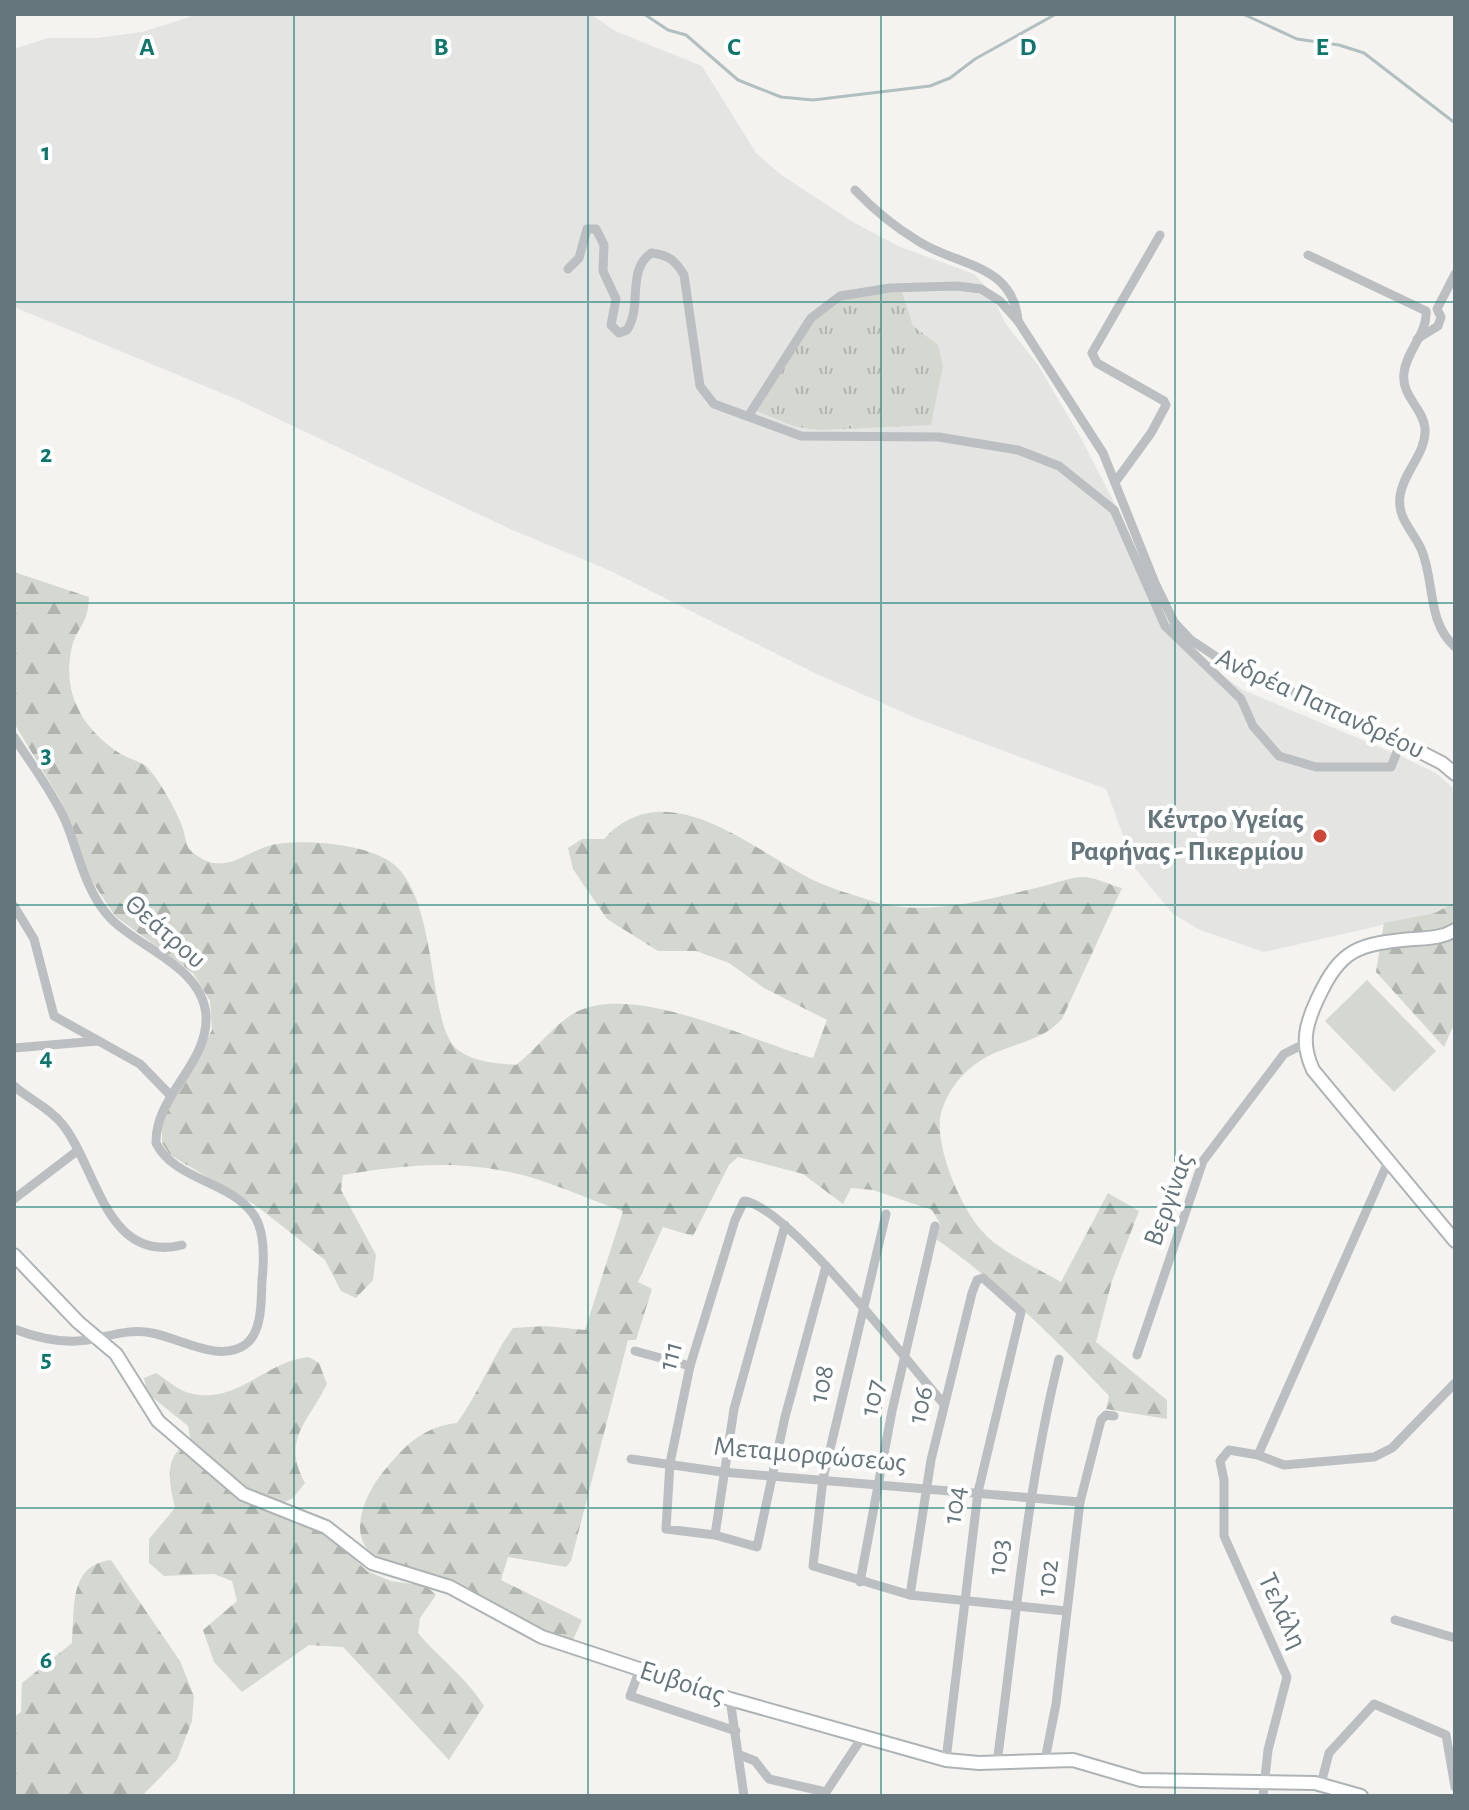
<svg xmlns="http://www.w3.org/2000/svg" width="1469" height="1810" font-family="'Alegreya Sans',sans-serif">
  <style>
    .built { fill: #e4e5e3 }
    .grass { fill: url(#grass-tufts) }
    .forest { fill: url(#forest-firs) }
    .pitch { fill: #d4d8d0 }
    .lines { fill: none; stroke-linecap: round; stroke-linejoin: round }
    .stream { stroke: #b1bfc0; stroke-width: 3 }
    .secondary-casing { stroke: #aeb3b6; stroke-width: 16 }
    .street { stroke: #bbbfc1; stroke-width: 9 }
    .secondary { stroke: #fff; stroke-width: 12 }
    .grid { fill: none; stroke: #0f766e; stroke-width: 2; stroke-opacity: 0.55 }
    .poi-dot { fill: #cc4738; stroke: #fff; stroke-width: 3 }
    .labels { text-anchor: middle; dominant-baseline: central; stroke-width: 8; stroke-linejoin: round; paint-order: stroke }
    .street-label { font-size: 28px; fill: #66767d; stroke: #fff }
    .poi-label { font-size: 28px; font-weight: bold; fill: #66767d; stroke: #fff; text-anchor: end }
    .grid-label { font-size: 26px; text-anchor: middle; font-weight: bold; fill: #0f766e; stroke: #fff; stroke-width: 8; stroke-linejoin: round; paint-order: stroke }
  </style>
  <defs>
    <pattern id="grass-tufts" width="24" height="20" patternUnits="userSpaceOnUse" patternTransform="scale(2)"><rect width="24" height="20" fill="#d4d8d0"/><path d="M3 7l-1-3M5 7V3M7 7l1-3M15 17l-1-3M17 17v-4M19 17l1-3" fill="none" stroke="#b0b4ae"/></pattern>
    <pattern id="forest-firs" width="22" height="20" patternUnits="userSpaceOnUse" patternTransform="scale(2)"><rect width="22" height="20" fill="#d4d8d0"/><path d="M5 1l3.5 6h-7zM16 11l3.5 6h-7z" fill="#b0b4ae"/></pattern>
  </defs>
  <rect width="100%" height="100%" fill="#f4f3f0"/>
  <!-- built -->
  <path class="built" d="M199,14h392l24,17 87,35 54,87 24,21 73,48 45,24 76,28 16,17 16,33 32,41 43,73 39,76 42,107 31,33 50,36 153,64 40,19 17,15 2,114 -20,11 -171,39 -64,-22 -27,-16 -38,-46 -29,-79 -188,-70 -101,-45 -204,-102 -103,-43 -274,-130 -222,-92v-258l34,-11h49l45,-6z"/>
  <!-- grass -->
  <path class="grass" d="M902,292l11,34 25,19 5,21 -12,59 -112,5 -26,-4 -36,-15 55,-89 31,-25z"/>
  <!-- forest -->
  <g class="forest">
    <path d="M14,572l75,25c-1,29 -12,29 -17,50 -11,46 11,83 49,107 8,5 20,7 27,14 13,15 27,40 34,58 3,6 3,17 7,23 3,3 11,9 15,11 25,12 45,-10 68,-15 31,-7 105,-1 127,24 40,45 29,159 59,181 18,13 38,13 58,15 20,-15 38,-41 60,-53 60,-30 176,30 237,46l14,-38 -63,-32 -35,-25 -33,-12h-38l-51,-32 -34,-50 -5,-21 14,-9h22c61,-67 144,7 205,39 19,10 42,16 63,23 53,17 115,-2 168,-14 13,-3 28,-9 41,-10 12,-1 29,8 41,11l-60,131c-26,29 -63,22 -95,52 -12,11 -25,31 -27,48 -3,33 21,89 43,113 16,19 56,37 78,50l47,-89 31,18 -27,70 -16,61 71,58v19l-61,-10 3,-13c-55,-58 -107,-111 -173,-157l4,-15 -8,-14 -59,-20 -22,-2 -8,16 -40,-30 -65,-17 -9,8 -36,71 -30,-9 -25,55 14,7 -16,51h-8l-57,221 -5,6 -58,-10 -7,23 81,40 -10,22c-13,-5 -27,-10 -40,-16 -31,-15 -58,-39 -91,-50 -21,-7 -66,-11 -77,-32 -11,-20 3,-51 16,-68 23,-28 40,-49 77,-53 22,-30 34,-65 56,-95l32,-2 40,4 38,-119c-39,-13 -79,-33 -119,-40 -54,-11 -107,-5 -161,4l-2,15 35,65 -3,25 -17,18 -15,-7 -16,-31 -67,-53 -88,-52 -8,-12v-23l50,-90 -2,-29 -17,-28 -78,-57 -23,-35 -31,-80 -47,-78z"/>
    <path d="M1455,902v120l-11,25 -68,-75 8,-49 51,-10z"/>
    <path d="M309,1357l10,6 8,21c-19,39 -46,55 -22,99l-12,15 -12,6 -35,-13 -55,-48 -3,-17 -41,-33 -3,-15 12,-5c10,6 22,17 33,20 47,13 78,-33 120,-36z"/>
    <path d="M181,1448l53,48 82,34 18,10 33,31 24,10 35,5 10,9 -16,23 -2,15c22,26 48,44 66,73l-35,54 -106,-113 -34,-2 -67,47 -28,-30 -11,-32 34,-29 -5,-20 -18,-7 -50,2 -15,-13v-24l26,-31c-4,-19 -12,-45 6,-60z"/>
    <path d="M111,1560l69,101 14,35 -2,25 -15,39 -35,36h-128v-79l7,-5 1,-29 50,-40c3,-34 -4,-78 39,-83z"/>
  </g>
  <!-- pitch -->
  <path class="pitch" d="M1367,980l69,71 -42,41 -69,-71z"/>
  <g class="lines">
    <!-- stream -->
    <g class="stream">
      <path d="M644,14l24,16 18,5 52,45 43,17 32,3 117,-14 20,-8 25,-19 81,-45"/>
      <path d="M1243,14l54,25 42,6 25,8 91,70"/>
    </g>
    <!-- secondary casing -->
    <g class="secondary-casing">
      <g id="secondary">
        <path d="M1401,742l41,21 13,11"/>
        <path d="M1455,930c-13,8 -27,8 -42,9 -55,5 -72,9 -96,61 -12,26 -16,44 -4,70l142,171"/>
        <path d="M14,1255l64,67 38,32 42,67 85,73 83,33 46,36 78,24 92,50 188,62 216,61 33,3 94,-3 68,20 174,3 46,13"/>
      </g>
    </g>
    <!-- street -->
    <g class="street">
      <path d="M855,190c18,19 40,37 63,51 38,25 95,22 100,80"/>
      <path d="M1308,255l118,56c2,22 -20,40 -22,62 -3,23 19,35 21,55 2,25 -22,44 -25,68 -3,24 14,35 22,55 13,33 5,71 33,96"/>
      <path d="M568,269l11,-11 8,-29h9l8,16 -1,26 13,28 -5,26 8,8 8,-3c16,-25 -1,-58 24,-77 18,2 24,7 33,22l16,111 14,18 87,32 138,1 79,13 41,16 55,44 51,116 76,73 12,27 26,30 37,11h75l10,-25 -186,-86 -24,-16 -17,-18 -19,-39 -52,-130 -85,-132 -18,-20 -19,-12 -24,-3 -67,2 -50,8 -29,22 -62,97"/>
      <path d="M1417,339l21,-13 3,-9 -4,-8 18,-35"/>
      <path d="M1116,481l35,-48 15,-28 -2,-4 -67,-38 -5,-10 68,-118"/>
      <path d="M14,737c17,27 38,54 51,83 14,33 20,72 46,99 30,30 91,48 95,96 3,49 -51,80 -50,128 18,37 74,38 97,71 12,16 11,47 9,66 -1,19 1,51 -16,64 -26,20 -66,-6 -94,-11 -19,-4 -36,1 -54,5 -27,7 -58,1 -84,-9"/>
      <path d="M14,906l20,33 20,77 86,48 31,32"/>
      <path d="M14,1048l84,-7"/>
      <path d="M14,1086c16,14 36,22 49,39 34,43 43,139 119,120"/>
      <path d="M14,1199l63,-48"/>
      <path d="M886,1214l-63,265 -10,87 97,29 156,16"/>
      <path d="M826,1266l-41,151 -28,130 -42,-12 -49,-6 4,-66 20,-97 45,-146 9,-19c44,5 165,163 199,202"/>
      <path d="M635,1351l55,15"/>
      <path d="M1137,1355l66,-194 81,-107 20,-10"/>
      <path d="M1258,1455l130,-293"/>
      <path d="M631,1459l91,13 358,30"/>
      <path d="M715,1535l19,-126 51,-184"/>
      <path d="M860,1582l32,-171 43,-185"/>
      <path d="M910,1595l21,-135 41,-167 5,-13 6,-2 38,34 -43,180 -32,268"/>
      <path d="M1395,1620l60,18"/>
      <path d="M640,1669l-10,27 106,35"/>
      <path d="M730,1699l14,97"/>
      <path d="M740,1755l15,6 14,18 57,13 37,-56"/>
      <path d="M1045,1760l11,-56 24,-202 21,-82 5,-5 8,1"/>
      <path d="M997,1763c18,-135 29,-271 62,-404"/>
      <path d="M1321,1784l8,-31 45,-49 72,31 9,52"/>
      <path d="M1263,1796l5,-46 19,-73 -63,-141v-56l-4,-19 9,-11 29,5 26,10 90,-8 18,-9 63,-65"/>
    </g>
    <!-- secondary -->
    <use href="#secondary" class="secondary"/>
  </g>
  <!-- grid -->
  <path class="grid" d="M294,14v1782M588,14v1782M881,14v1782M1175,14v1782M14,302h1441M14,603h1441M14,905h1441M14,1207h1441M14,1508h1441"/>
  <!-- markers -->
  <circle class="poi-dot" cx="1320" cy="836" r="8"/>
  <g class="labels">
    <!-- street labels -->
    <g class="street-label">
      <text transform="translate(1320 704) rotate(25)">Ανδρέα Παπανδρέου</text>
      <text transform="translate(165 932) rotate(41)">Θεάτρου</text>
      <text transform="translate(1169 1200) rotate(-70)">Βεργίνας</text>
      <text transform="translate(671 1356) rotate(-75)">111</text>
      <text transform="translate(822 1384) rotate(-78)">108</text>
      <text transform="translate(873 1398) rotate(-77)">107</text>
      <text transform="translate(921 1405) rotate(-77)">106</text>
      <text transform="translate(810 1455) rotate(5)">Μεταμορφώσεως</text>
      <text transform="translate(955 1505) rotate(-81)">104</text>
      <text transform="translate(999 1557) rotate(-83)">103</text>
      <text transform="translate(1048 1578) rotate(-83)">102</text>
      <text transform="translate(1282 1611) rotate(65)">Τελάλη</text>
      <text transform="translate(682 1683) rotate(18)">Ευβοίας</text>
    </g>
    <!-- poi labels -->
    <g class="poi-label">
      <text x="1304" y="820">Κέντρο Υγείας<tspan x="1304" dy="32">Ραφήνας - Πικερμίου</tspan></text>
    </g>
  </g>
  <g class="grid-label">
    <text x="147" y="55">A</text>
    <text x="441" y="55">B</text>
    <text x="734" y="55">C</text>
    <text x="1028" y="55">D</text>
    <text x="1322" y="55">E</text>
    <text x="46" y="160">1</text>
    <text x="46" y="462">2</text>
    <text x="46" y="763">3</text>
    <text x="46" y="1065">4</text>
    <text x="46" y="1367">5</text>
    <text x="46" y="1668">6</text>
  </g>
  <!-- border -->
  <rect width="1469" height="1810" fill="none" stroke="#66767d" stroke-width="32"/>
</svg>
